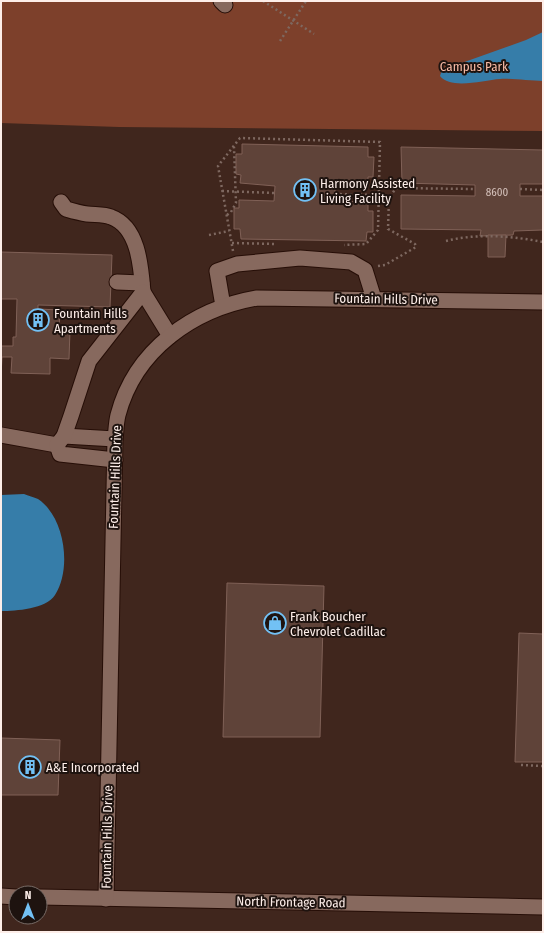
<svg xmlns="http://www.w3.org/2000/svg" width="544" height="933" font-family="'Fira Sans Condensed',sans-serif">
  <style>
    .green { fill: #7d402b }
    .water { fill: #367da9 }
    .building { fill: #5f4339; stroke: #806157 }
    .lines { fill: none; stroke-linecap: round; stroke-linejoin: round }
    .minor-casing { stroke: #260e07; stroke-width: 17 }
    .path { stroke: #7e6860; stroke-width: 2.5; stroke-dasharray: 2 3; stroke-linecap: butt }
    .minor { stroke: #87695e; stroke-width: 15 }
    .labels { text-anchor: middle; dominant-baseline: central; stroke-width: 4; stroke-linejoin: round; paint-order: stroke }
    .number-label { font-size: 11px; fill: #d6c3bd }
    .park-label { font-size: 13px; fill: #f9bba6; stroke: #1e130f }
    .poi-label { font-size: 13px; fill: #fdeee9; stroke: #1e130f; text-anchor: start }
    .street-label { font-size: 13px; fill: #fdeee9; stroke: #1e130f }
  </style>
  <rect width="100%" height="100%" fill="#40261d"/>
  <!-- green -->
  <path class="green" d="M1,1h542v130l-424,-4 -118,-4z"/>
  <!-- water -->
  <g class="water">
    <path d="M543,32v49c-13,0 -32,-3 -43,-2 -16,1 -49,11 -60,-3l2,-6 84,-30z"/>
    <path d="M24,494c4,2 10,3 14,5 27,18 34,70 17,96 -9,14 -39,16 -54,16v-116z"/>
  </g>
  <!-- building -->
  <g class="building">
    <path d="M242,144l126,3v10h6l-1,20h-5v9l-33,1v14l33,1v9h5v21h-6l-1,9 -125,-2 -1,-10h-6v-21h5v-8l35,1 1,-15 -35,-3 1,-8 -5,-1v-20h6z"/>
    <path d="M401,147l142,3v34h-23v12h23v34l-29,1 -1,4 -33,1 1,-6 -80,-1v-34l74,1v-11l-73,-2z"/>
    <path d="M488,235h18l-1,22h-17z"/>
    <path d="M1,252l111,3 -2,52 -72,-2v4l22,1 -1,20h11l-1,29 -19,-1v16l-39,-1 1,-16h-10l-1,19v-30h12v-9h3l1,-38h-16z"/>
    <path d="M227,583l97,3 -4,151h-97z"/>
    <path d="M519,633l24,1v128h-28z"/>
    <path d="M1,738l59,2 -2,55h-57z"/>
  </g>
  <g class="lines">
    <!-- minor casing -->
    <g class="minor-casing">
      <g id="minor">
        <path d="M221,1l4,4"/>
        <path d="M61,202l5,7c7,2 14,4 21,5 8,1 17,0 24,3 28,10 30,51 32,75"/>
        <path d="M117,282l25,1"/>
        <path d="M223,306l-6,-35 20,-7 63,-6 51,4 14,8 9,29"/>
        <path d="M1,435l56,10"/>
        <path d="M64,436l51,3"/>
        <path d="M115,460l-55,-6 -3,-9 7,-9 7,-20 18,-55 54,-69 27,44"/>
        <path d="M1,896l15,1"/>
        <path d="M40,897l503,10"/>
        <path d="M106,899l9,-460c1,-7 1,-16 3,-24 17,-65 75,-106 139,-117l286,4"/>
      </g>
    </g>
    <!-- path -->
    <g class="path">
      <path d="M263,1l51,33"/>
      <path d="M280,41l26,-40"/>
      <path d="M520,189l23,1"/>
      <path d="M222,191l53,2"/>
      <path d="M335,194l44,1"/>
      <path d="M227,215l4,-3 5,-9 -2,-56"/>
      <path d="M209,235l20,-4"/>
      <path d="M446,241c31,-8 66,-5 97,1"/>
      <path d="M232,243l45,1"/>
      <path d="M233,251l-15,-85 22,-28 140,4 -2,88 -12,14 -22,1"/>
      <path d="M378,266l7,-1 31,-18 -1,-3 -27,-15 1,-31 7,-10 79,1"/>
      <path d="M521,765l22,1"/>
    </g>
    <!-- minor -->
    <use href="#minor" class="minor"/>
  </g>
  <!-- icons -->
  <defs>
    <g id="building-ring" transform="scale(1.15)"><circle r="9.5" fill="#1e130f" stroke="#72c1f5" stroke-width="1.5"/><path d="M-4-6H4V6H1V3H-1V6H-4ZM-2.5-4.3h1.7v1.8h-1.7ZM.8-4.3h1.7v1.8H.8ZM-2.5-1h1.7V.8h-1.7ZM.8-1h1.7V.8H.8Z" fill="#72c1f5"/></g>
    <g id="shop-ring" transform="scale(1.15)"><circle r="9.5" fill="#1e130f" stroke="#72c1f5" stroke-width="1.5"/><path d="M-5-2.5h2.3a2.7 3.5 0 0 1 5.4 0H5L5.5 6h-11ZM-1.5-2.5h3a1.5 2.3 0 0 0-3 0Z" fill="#72c1f5"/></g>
  </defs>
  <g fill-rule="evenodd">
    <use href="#building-ring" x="305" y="190"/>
    <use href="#building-ring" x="38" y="320"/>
    <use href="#shop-ring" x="275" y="623"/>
    <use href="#building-ring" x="30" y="767"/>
  </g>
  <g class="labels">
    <!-- number labels -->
    <g class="number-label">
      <text x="497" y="192">8600</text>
    </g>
    <!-- park labels -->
    <g class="park-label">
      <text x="474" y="66">Campus Park</text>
    </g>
    <!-- poi labels -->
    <g class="poi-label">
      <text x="320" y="183">Harmony Assisted<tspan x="320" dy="15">Living Facility</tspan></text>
      <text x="54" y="313">Fountain Hills<tspan x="54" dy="15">Apartments</tspan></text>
      <text x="290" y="616">Frank Boucher<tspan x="290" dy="15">Chevrolet Cadillac</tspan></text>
      <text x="46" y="767">A&amp;E Incorporated</text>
    </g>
    <!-- street labels -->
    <g class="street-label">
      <text transform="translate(386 299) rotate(1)">Fountain Hills Drive</text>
      <text transform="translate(115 477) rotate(-88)">Fountain Hills Drive</text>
      <text transform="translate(107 837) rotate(-89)">Fountain Hills Drive</text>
      <text transform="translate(291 902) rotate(1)">North Frontage Road</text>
    </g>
  </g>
  <!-- border -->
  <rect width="544" height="933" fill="none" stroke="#fdeee9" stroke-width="4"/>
  <!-- north arrow -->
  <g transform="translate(28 905)"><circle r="19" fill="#1e130f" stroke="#776b66"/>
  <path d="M0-3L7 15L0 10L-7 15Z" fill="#72c1f5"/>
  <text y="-6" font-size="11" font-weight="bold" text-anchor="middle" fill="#fdeee9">N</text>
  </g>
</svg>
